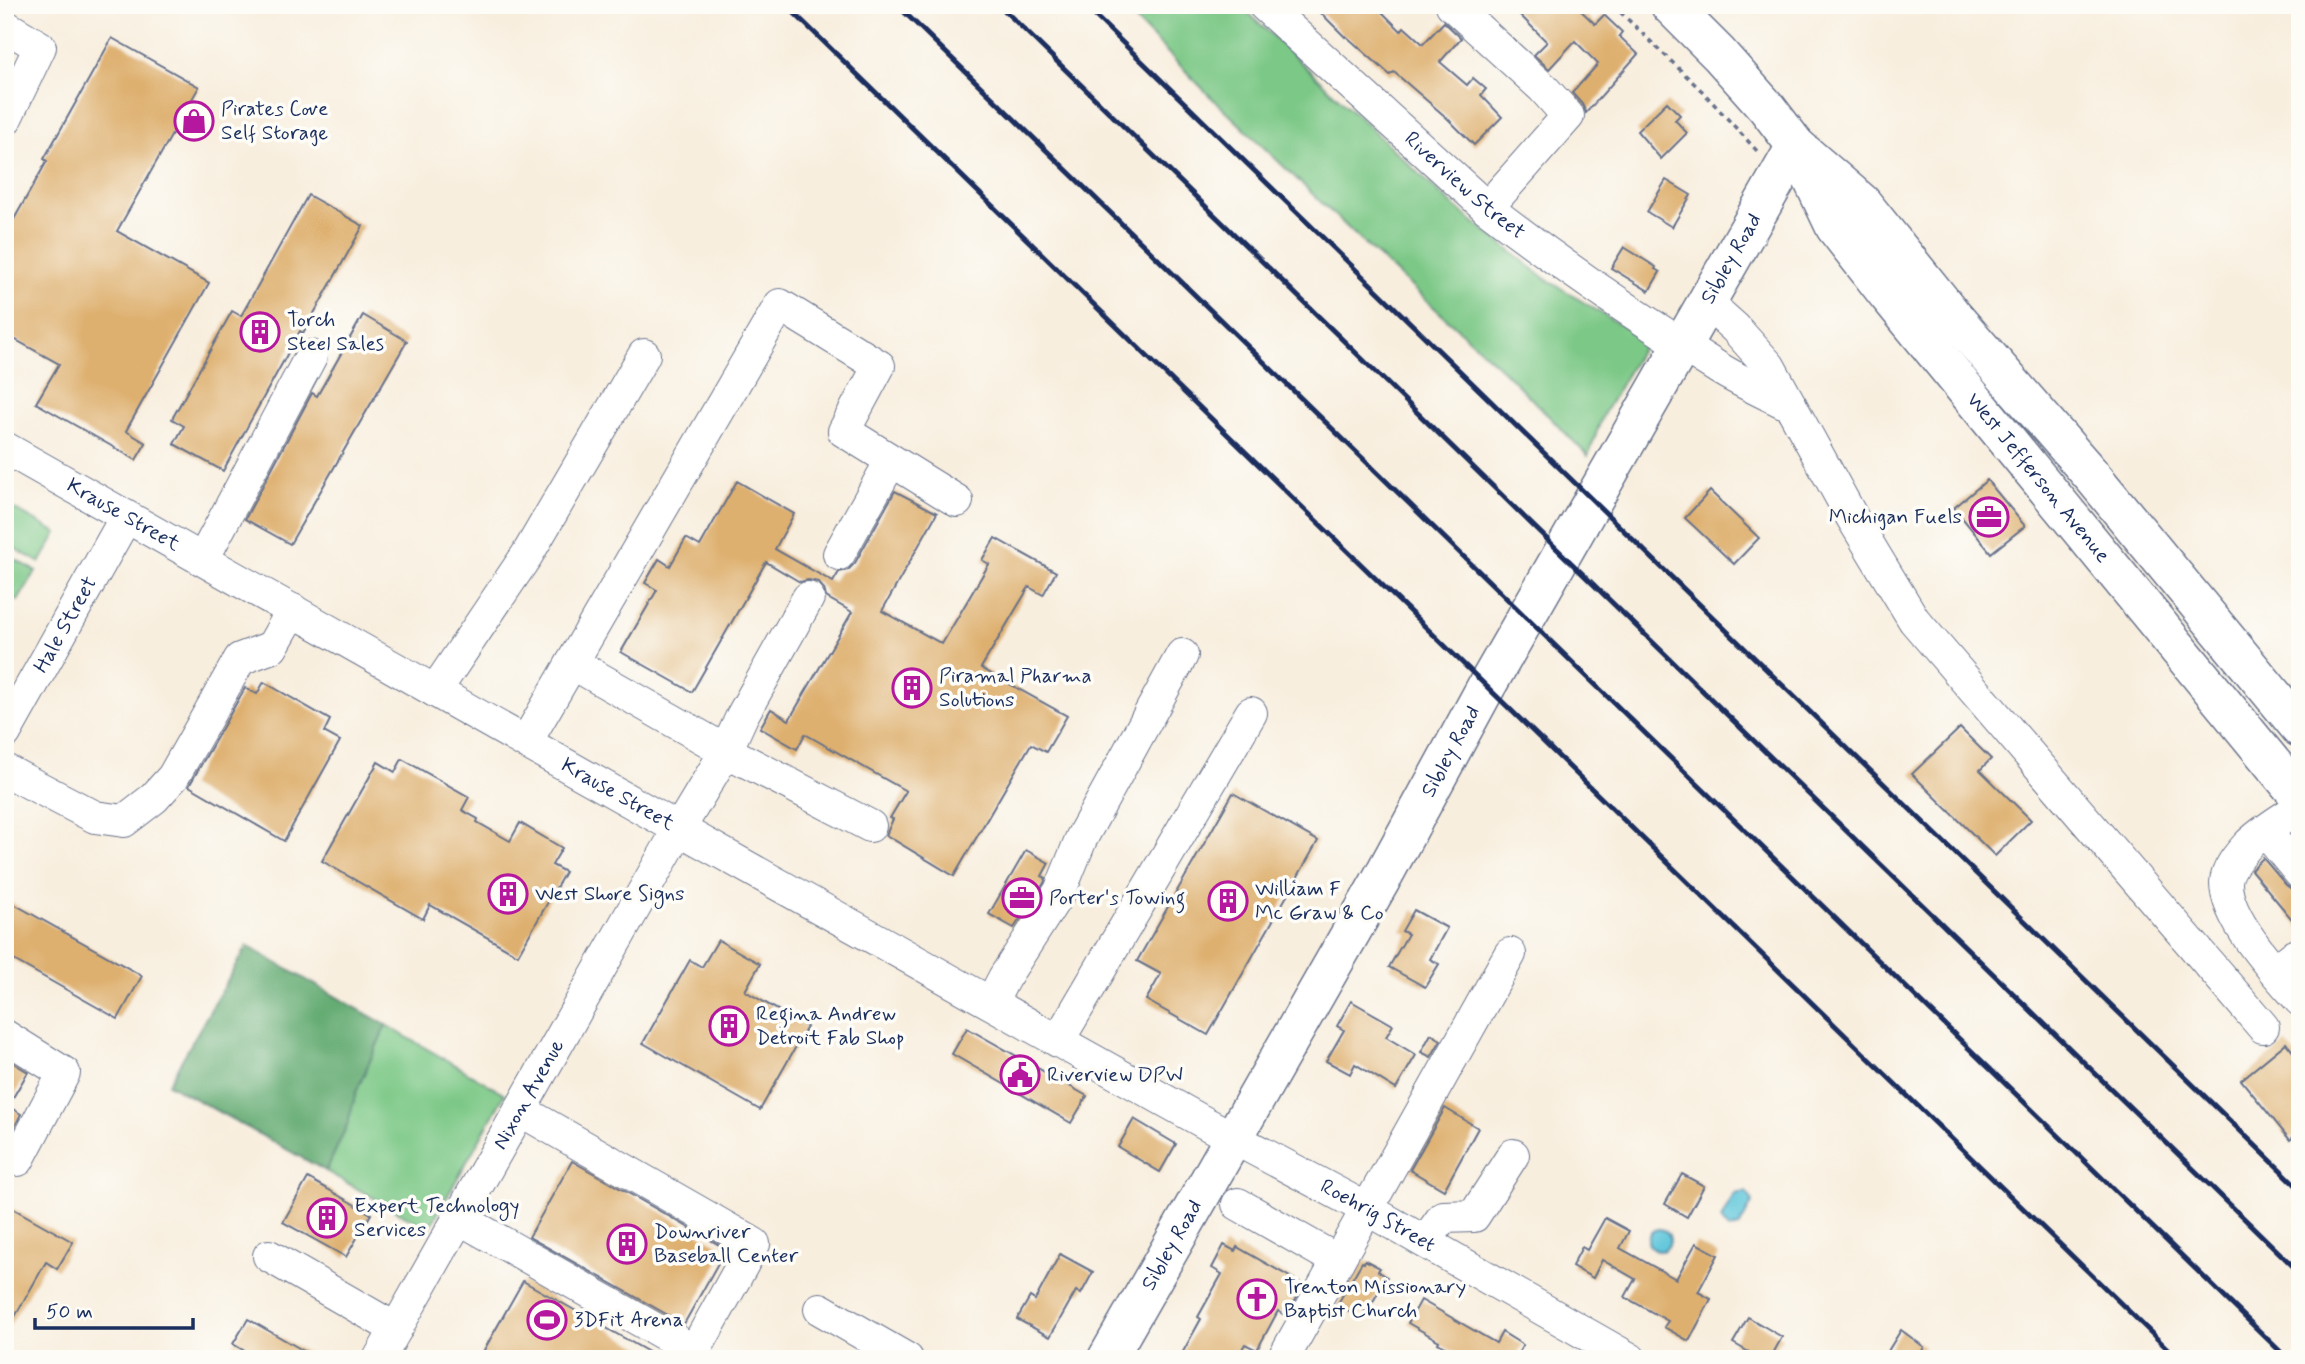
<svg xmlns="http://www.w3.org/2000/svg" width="2305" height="1364" font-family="Mynerve,sans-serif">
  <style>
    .green { fill: #7cc886; stroke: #4c7c72; stroke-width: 2 }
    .forest { fill: #65ac73; stroke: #406e68; stroke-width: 2 }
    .water { fill: #5ec6da; stroke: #3c7a9c; stroke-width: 2 }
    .building { fill: #deb070 }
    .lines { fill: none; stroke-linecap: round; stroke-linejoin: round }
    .minor-casing { stroke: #68728b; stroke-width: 34 }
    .major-casing { stroke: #68728b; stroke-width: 41 }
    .path { stroke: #68728b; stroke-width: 3.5; stroke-dasharray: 5 5; stroke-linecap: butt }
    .minor { stroke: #fff; stroke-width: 32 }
    .major { stroke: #fff; stroke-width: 38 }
    .rail { stroke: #1b2f5e; stroke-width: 5 }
    .labels { text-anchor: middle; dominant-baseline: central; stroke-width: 7; stroke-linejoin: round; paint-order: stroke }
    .poi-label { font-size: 21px; fill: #1b2f5e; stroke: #fdfcf7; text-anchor: start }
    .street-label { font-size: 21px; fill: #1b2f5e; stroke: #fdfcf7 }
  </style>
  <rect width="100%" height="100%" fill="#fdfcf7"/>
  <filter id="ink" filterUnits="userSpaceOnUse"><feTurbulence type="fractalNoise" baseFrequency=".0143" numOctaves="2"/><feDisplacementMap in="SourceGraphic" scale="14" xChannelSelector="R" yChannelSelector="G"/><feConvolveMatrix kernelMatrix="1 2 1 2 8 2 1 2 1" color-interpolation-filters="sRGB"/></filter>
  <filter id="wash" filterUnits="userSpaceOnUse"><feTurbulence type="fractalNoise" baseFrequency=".00686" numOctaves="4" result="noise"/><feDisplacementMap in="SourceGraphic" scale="28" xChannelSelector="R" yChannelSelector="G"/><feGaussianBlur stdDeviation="1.57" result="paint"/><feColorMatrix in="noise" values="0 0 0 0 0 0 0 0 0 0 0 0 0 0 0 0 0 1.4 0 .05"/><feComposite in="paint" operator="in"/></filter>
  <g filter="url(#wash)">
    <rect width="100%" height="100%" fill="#f8eede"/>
    <!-- green -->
    <g class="green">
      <path d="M1121,5h119l209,197 94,75 103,64 -43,74 -15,41 -84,-85 -133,-121 -162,-155z"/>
      <path d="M5,504l52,29 -17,30 -35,-20z"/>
      <path d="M5,554l31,17 -18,30 -13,-7z"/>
      <path d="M386,1025l119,69 -76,135 -103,-58 22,-48 8,-31z"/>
    </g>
    <!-- forest -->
    <path class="forest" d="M247,946l139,79 -30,67 -8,31 -22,48 -158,-87z"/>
    <!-- water -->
    <g class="water">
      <path d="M1746,1192l7,9 -14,26 -10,2 -8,-10 13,-25z"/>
      <circle cx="1659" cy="1240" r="11"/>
    </g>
    <g id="blocks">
      <!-- building -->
      <g class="building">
        <path d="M1313,5h62l26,26 3,-4 19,17 21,-22 17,16 -21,24 27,23 6,-7 13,11 -5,6 21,22 -28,28 -27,-27 -53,-46 -4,3 -44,-39 -1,1z"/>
        <path d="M1510,5h65l20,19 9,-9 18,17 -3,4 19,18 -52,59 -4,-9 -10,-11 26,-29 -23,-23 -26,28 -15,-14 13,-13z"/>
        <path d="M112,38l87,49 -82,144 92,52 -83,148 20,12 -10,17 -100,-57 23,-39 -54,-30v-99l42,-74 -3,-2z"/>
        <path d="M1667,102l13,13 -5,5 12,13 -26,26 -24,-28z"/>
        <path d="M1666,180l25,15 -19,32 -25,-15z"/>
        <path d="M308,195l55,31 -60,107 -3,-2 -77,140 -49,-27 10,-18 -12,-7 60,-108 9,5z"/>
        <path d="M1624,247l32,20 -1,2 5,3 -11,19 -38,-23z"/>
        <path d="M363,315l44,26 -117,203 -45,-25 67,-126 5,3z"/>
        <path d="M1987,480l38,46 -34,27 -37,-45z"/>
        <path d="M737,481l57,33 -19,35 58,33 6,-10 9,-2 7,-7 40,-72 42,22 -55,98 60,33 47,-80 -7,-4 13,-22 61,34 -13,23 -14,-8 -48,81 86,48 -21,36 -15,-8 -77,132 -68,-41 7,-16 -3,-1 16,-27 -101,-57 -8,15 -37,-21 11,-19 18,11 63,-108 -26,-15 -2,-8 -6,-7 -10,-2 -8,2 -34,-20 -74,130 -71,-40 36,-62 -12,-7 14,-24 11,7 16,-28 14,8z"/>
        <path d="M1710,491l49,47 -25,26 -49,-46z"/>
        <path d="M264,682l66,38 -6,12 16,9 -56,100 -95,-55 56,-98 12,6z"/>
        <path d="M1960,728l31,31 -11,11 51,50 -36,36 -83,-82z"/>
        <path d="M402,759l67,38 -7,13 16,9 -1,3 33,19 10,-18 42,25 -10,17 13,7 -47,83 -88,-50 -7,14 -101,-58 56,-99 17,10z"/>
        <path d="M1233,793l85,48 -110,194 -62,-35 15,-26 -24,-13z"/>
        <path d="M1026,850l23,13 -7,13 4,2 -2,5 -30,45 -25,-14z"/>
        <path d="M2263,858l23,27 7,5 7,1v38l-49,-59z"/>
        <path d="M5,899l137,77 -24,43 -113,-64z"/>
        <path d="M1414,910l33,18 -17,31 9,5 -14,23 -36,-20 19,-33 -6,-3z"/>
        <path d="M718,940l42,24 -15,27 62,36 -47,83 -117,-67 47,-83 12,7z"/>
        <path d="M1351,1001l42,24 -7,12 30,18 -20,34 -41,-25 -5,10 -24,-13 18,-31 -7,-4z"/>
        <path d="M967,1028l120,68 -16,27 -119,-69z"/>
        <path d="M1431,1034l10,6 -10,17 -10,-5z"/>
        <path d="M2286,1043l14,17v71l-10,9 -49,-60z"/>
        <path d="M5,1058l23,14 -20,34 13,8 -11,22 -5,-1z"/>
        <path d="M1445,1108l33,20 -34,62 -34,-20z"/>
        <path d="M1134,1119l42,25 -16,28 -42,-25z"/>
        <path d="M572,1161l154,88 -42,75 -155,-87z"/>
        <path d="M1682,1174l22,12 -17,31 -22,-13z"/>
        <path d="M308,1178l63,36 -25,43 -63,-35z"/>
        <path d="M5,1204l68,38 -16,27 -11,-7 -41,72z"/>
        <path d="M1605,1218l24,13 -9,17 56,31 20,-36 22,12 -20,37 13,7 -22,42 -25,-14 4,-6 -43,-24 10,-18 -33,-19 -9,18 -21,-12 10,-19 5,3z"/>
        <path d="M1224,1245l11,6 2,-4 67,38 -18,31 -8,-5 -21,39 -12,-6 -9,15h-57l22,-40 -3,-2 24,-43 -10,-6z"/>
        <path d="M1060,1254l33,18 -12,22 -5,-3 -26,46 -33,-18 13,-22 5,3z"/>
        <path d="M1365,1260l15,8 -2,3 9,6 -20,35 -8,-5 -4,8 -18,-10 25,-43 2,1z"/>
        <path d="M523,1281l138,78h-182z"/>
        <path d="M1421,1300l75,43 6,-11 21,13 -6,10 7,4h-58l-28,-16 1,-2 -31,-18z"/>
        <path d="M1748,1317l34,20 -12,22h-9l-28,-16z"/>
        <path d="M248,1319l70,40h-60l-25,-15z"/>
        <path d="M1901,1330l23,17 -6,12h-35z"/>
      </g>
    </g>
  </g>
  <g filter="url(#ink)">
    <use href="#blocks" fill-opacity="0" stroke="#68728b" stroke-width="2"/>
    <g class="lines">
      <!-- minor casing -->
      <g class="minor-casing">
        <g id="minor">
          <path id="s1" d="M1264,5l223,203c75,58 153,111 233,161 23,14 48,25 71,37"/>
          <path d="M1452,5l91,83 25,28 -81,92"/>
          <path d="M5,26l35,21 -35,73"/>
          <path d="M1706,302l29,26 34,38 84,153 61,101 349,407"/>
          <path id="s2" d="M5,448l674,381 528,295 160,85 263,150"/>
          <path d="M839,554l52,-93"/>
          <path d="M203,559l108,-203"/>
          <path d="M572,663l154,88 16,-35 66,-118"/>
          <path d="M435,691l92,-136 117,-200"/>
          <path id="s3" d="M5,733l121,-216"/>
          <path d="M526,742l254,-437 99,61 -35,65 113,70"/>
          <path d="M5,770l90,47 29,4 30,-23 19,-21 67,-118 32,-12 21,-37"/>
          <path d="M2300,807c-17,12 -39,24 -53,39 -8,9 -21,24 -21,37 0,37 50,90 74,117"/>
          <path d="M2266,832l34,41"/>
          <path d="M2275,971l19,-15 6,1"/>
          <path d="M991,1003l13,-25 56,-87 21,-52 101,-184"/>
          <path d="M5,1036l59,37 -46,87 -13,-7"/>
          <path d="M1058,1041l193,-328"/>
          <path d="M520,1110l234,134 -64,115"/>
          <path d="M1238,1204l100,57"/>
          <path d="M459,1218l235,133"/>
          <path d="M1425,1242l18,-25 31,-1 39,-61"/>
          <path d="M269,1256l127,73"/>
          <path d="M820,1309l87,50"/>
          <path id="s4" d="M379,1359l300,-530 47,-78 144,75"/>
          <path d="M1283,1359l227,-405"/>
        </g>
      </g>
      <!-- major casing -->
      <g class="major-casing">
        <g id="major">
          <path d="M1670,5l49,49 48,54 29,38 66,57 90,112 141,162 207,251"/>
          <path id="s5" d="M1803,160l32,67 53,68 412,502"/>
          <path id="s6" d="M1107,1359l274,-479 105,-193 310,-541"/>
        </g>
      </g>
      <!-- path -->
      <path class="path" d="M1613,5l89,86 56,61"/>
      <!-- minor -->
      <use href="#minor" class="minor"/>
      <!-- major -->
      <use href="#major" class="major"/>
      <!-- rail -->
      <g class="rail">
        <path d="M786,5l1392,1354"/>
        <path d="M897,5l1391,1354"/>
        <path d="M999,5l1301,1268"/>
        <path d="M1084,5l1216,1184"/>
      </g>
    </g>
  </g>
  <!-- icons -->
  <defs>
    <g id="shop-ring" transform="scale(2.0125)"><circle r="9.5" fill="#fdfcf7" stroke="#b5179e" stroke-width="1.5"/><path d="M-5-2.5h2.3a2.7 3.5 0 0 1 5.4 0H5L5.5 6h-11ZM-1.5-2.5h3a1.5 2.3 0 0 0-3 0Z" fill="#b5179e"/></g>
    <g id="building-ring" transform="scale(2.0125)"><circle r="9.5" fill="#fdfcf7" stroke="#b5179e" stroke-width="1.5"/><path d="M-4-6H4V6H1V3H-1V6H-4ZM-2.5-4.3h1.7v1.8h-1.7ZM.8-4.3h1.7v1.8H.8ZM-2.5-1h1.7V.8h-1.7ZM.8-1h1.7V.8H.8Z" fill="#b5179e"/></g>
    <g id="office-ring" transform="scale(2.0125)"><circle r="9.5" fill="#fdfcf7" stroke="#b5179e" stroke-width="1.5"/><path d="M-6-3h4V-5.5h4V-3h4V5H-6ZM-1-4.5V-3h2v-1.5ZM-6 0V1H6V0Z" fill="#b5179e"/></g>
    <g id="civic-ring" transform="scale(2.0125)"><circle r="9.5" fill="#fdfcf7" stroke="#b5179e" stroke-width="1.5"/><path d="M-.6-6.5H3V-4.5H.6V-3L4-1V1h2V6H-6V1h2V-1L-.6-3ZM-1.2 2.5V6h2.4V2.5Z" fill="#b5179e"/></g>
    <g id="church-ring" transform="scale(2.0125)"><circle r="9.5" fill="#fdfcf7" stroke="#b5179e" stroke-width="1.5"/><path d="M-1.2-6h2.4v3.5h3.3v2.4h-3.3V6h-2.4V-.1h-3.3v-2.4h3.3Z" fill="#b5179e"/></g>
    <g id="stadium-ring" transform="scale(2.0125)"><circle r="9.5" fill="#fdfcf7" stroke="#b5179e" stroke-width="1.5"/><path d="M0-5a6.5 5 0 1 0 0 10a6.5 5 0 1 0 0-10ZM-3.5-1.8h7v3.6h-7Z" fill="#b5179e"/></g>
  </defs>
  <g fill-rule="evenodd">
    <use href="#shop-ring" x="194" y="121"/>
    <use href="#building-ring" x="260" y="332"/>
    <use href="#office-ring" x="1989" y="517"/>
    <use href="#building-ring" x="912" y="688"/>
    <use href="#building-ring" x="508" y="894"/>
    <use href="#office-ring" x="1022" y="898"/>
    <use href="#building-ring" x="1228" y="901"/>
    <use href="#building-ring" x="729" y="1026"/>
    <use href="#civic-ring" x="1020" y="1075"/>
    <use href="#building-ring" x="327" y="1218"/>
    <use href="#building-ring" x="627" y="1244"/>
    <use href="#church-ring" x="1257" y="1299"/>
    <use href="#stadium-ring" x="547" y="1320"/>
  </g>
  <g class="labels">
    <!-- poi labels -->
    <g class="poi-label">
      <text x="221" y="109">Pirates Cove<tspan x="221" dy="24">Self Storage</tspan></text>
      <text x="287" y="320">Torch<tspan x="287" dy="24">Steel Sales</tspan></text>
      <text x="1962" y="517" text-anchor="end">Michigan Fuels</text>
      <text x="939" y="676">Piramal Pharma<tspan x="939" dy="24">Solutions</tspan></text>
      <text x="1255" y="889">William F<tspan x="1255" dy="24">Mc Graw &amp; Co</tspan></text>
      <text x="535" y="894">West Shore Signs</text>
      <text x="1049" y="898">Porter's Towing</text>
      <text x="756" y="1014">Regina Andrew<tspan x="756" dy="24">Detroit Fab Shop</tspan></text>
      <text x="1047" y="1075">Riverview DPW</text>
      <text x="354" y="1206">Expert Technology<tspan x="354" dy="24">Services</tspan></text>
      <text x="654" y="1232">Downriver<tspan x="654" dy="24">Baseball Center</tspan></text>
      <text x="1284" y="1287">Trenton Missionary<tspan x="1284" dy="24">Baptist Church</tspan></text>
      <text x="574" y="1320">3DFit Arena</text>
    </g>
    <!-- street labels -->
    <g class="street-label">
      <text stroke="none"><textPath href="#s1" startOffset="270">Riverview Street</textPath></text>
      <text stroke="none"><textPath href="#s6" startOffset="1265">Sibley Road</textPath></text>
      <text stroke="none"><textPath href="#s5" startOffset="397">West Jefferson Avenue</textPath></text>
      <text stroke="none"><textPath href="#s2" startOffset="136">Krause Street</textPath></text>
      <text stroke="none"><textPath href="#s3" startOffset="124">Hale Street</textPath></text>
      <text stroke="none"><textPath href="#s6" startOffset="698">Sibley Road</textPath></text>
      <text stroke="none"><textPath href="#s2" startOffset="704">Krause Street</textPath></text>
      <text stroke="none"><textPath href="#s4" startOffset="304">Nixon Avenue</textPath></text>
      <text stroke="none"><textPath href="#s2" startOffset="1573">Roehrig Street</textPath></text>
      <text stroke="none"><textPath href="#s6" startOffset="131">Sibley Road</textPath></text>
    </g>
  </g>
  <!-- margin -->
  <rect width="2305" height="1364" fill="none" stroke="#fdfcf7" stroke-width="28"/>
  <!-- scale -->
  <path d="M35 1318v10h158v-10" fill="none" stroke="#1b2f5e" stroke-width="3.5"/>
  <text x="46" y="1318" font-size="21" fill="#1b2f5e" stroke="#fdfcf7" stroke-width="5" paint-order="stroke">50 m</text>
</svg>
